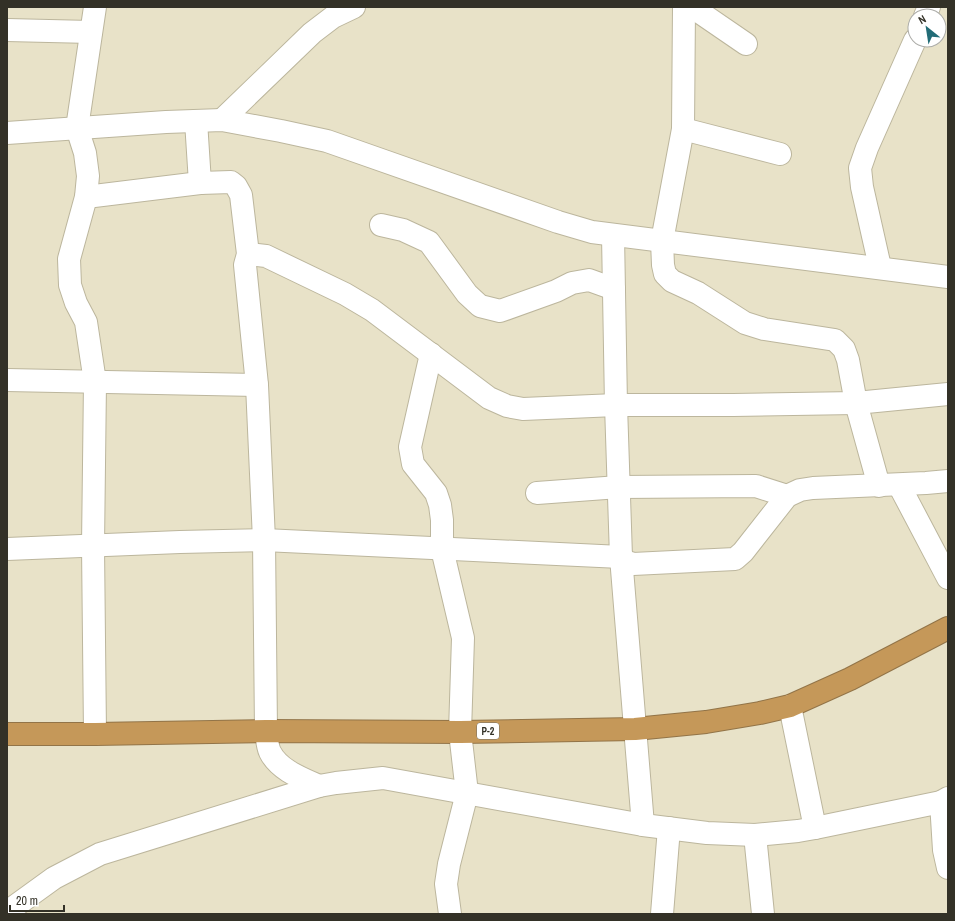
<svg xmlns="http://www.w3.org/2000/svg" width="955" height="921" font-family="'Archivo Narrow',sans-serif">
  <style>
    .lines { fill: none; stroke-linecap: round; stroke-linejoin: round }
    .minor-casing { stroke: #bcb69d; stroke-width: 24 }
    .highway-casing { stroke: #927448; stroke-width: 24 }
    .minor { stroke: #fff; stroke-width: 22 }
    .highway { stroke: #c59859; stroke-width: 22 }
    .labels { text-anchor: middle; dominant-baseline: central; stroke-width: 3; stroke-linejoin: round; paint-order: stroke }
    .shield { fill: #fff; stroke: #706f68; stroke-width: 1 }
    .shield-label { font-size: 10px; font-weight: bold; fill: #333127 }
  </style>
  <rect width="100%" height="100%" fill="#e8e2c8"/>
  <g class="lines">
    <!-- minor casing -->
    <g class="minor-casing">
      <g id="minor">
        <path d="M95,7l-18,121 8,25 3,23 -2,21 -17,62 1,26 6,18 10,19 9,60 -2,164 2,188"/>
        <path d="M684,7l-1,122 -21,112 1,24 2,9 7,7 26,12 47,30 19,6 71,11 9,9 4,11 8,43 23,83"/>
        <path d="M692,7l54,37"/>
        <path d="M925,16l4,-9"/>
        <path d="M7,30l84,2"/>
        <path d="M222,120l90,-87 21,-16 21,-10"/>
        <path d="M196,121l4,62"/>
        <path d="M683,129l97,25"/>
        <path d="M7,133l159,-11 56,-2 59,11 46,10 231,81 34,10 356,45"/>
        <path d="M86,197l114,-14 31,-1 5,4 5,9 7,59 -3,11 12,120 7,155 2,191c1,6 1,15 4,21 9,18 31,26 49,34"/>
        <path d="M381,225l22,5 26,12 38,52 13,12 20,5 56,-20 16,-8 17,-3 25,9"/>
        <path d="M613,235l3,170 5,152 22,268"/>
        <path d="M248,254l18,2 79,38 27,16 117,88 18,8 16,3 93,-4h117l123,-2 92,-9"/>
        <path d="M880,267l-18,-80 -2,-19 7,-20 48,-108"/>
        <path d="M431,354l-21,93 3,17 23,29 4,12 2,15v29l21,89 -3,94 7,61 -18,71 -3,20 4,30"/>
        <path d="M7,380l250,5"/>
        <path d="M899,485l49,93"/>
        <path d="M537,493l82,-6 137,-1 31,10"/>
        <path d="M7,549l173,-7 84,-2 357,17 6,5 6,2 102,-5 8,-7 44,-56 13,-6 13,-2 113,-5 22,-2"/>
        <path d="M790,706l25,122"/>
        <path d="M941,802l3,48 4,18"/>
        <path d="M755,835l8,79"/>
        <path d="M7,912l47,-34 46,-24 219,-68 17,-3 47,-5 260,47 64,8 48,2 43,-4 17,-3 126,-26 7,-4"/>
        <path d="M662,914l7,-86"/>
      </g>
    </g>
    <!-- highway casing -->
    <g class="highway-casing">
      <path id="highway" d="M7,734h88l171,-3 194,1 175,-3 71,-7 54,-9 30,-7 60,-27 98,-51"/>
    </g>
    <!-- minor -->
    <use href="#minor" class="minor"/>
    <!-- highway -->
    <use href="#highway" class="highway"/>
  </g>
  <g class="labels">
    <!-- shield labels -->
    <rect class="shield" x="477" y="723" width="22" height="16" rx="3"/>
    <g class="shield-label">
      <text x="488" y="731">P-2</text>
    </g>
  </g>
  <!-- border -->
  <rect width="955" height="921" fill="none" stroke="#333127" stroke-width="16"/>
  <!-- north arrow -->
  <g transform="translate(927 28) rotate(330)"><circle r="19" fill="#ffffff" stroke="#adada9"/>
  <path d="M0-3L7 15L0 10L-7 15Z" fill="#226c76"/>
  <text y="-6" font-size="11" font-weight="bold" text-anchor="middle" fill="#333127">N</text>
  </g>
  <!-- scale -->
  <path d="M10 905v6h54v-6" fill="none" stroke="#333127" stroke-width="2"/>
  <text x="16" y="905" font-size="12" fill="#333127" stroke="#ffffff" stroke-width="3" paint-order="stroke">20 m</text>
</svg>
